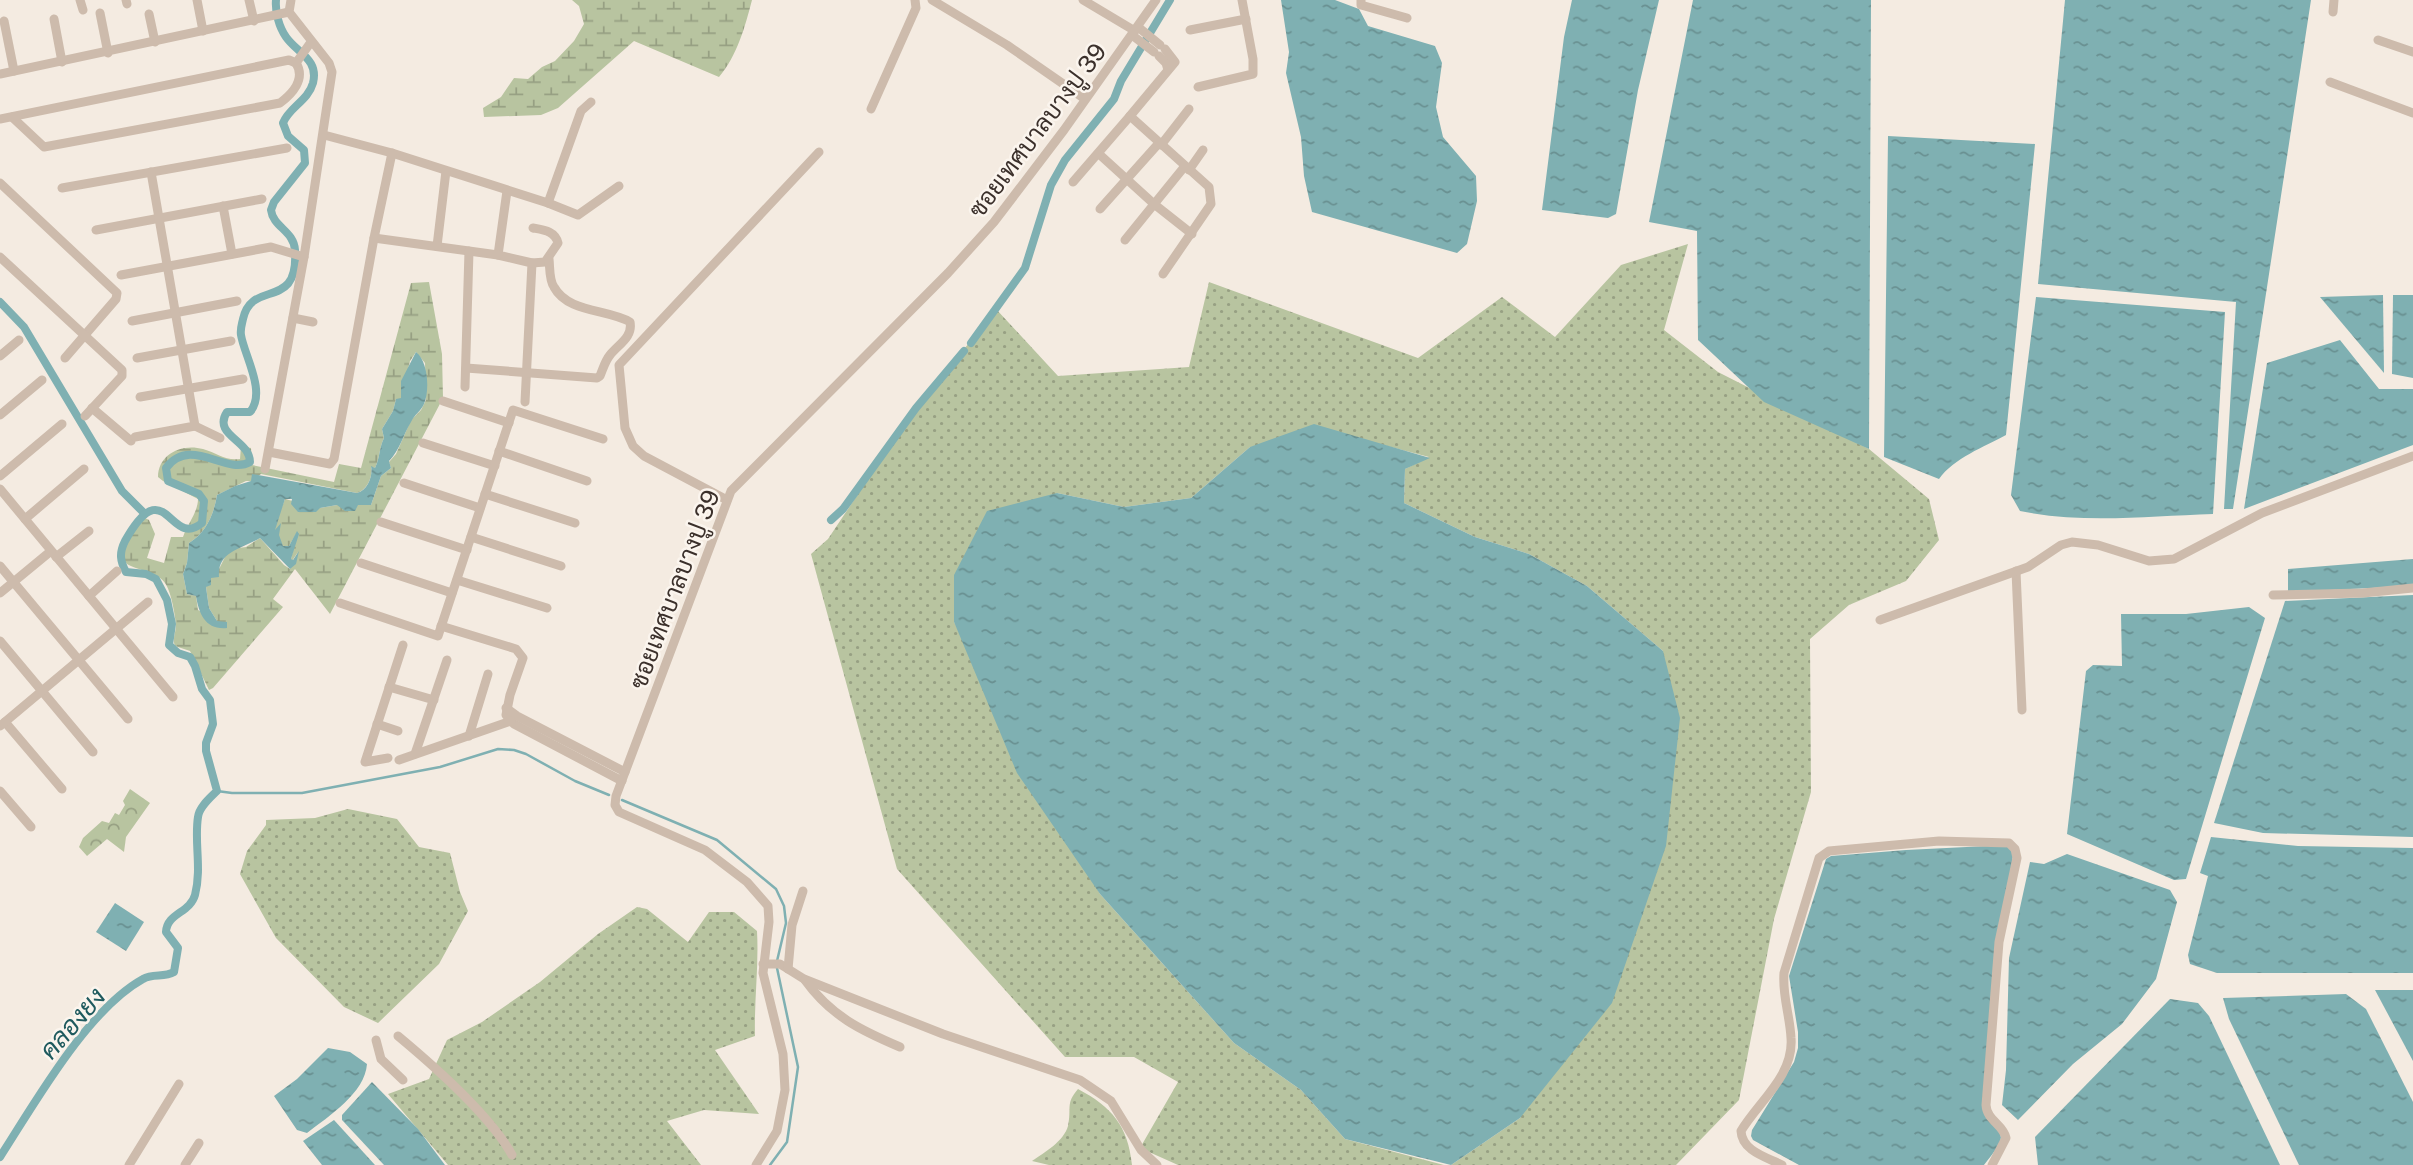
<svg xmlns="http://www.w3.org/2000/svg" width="2413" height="1165" font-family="'Public Sans',Sarabun,sans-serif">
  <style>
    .grass { fill: url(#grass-dots) }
    .forest { fill: url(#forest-crowns) }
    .wetland { fill: url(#wetland-marsh); fill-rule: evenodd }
    .water { fill: url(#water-ripples) }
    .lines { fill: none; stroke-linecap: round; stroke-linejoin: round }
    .stream { stroke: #7fb0b2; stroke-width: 2.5 }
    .canal { stroke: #7fb0b2; stroke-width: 8 }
    .minor { stroke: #cdbbac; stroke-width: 9 }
    .labels { text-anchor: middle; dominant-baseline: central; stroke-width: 5; stroke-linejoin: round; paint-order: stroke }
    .street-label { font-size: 24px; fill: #3b302b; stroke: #fbf5ee }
    .water-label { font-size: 26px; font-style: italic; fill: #1f5a5e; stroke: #fbf5ee }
  </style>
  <defs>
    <pattern id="grass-dots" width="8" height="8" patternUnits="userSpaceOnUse" patternTransform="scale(1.75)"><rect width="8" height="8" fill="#b8c4a0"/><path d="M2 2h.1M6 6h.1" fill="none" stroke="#97a083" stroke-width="1.8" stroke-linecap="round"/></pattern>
    <pattern id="forest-crowns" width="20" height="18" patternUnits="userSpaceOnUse" patternTransform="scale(1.75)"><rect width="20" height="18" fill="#b8c4a0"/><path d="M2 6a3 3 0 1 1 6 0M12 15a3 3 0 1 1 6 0" fill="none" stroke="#97a083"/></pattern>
    <pattern id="wetland-marsh" width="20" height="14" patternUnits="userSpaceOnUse" patternTransform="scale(1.75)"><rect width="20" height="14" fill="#b8c4a0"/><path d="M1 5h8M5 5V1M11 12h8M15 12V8" fill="none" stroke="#97a083"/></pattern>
    <pattern id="water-ripples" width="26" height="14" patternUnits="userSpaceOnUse" patternTransform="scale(1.75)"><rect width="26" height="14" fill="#7fb0b2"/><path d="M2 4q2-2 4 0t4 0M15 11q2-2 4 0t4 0" fill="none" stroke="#699091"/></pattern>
  </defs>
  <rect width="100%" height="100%" fill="#f4ebe1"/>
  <!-- grass -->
  <g class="grass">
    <path d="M1688,244l-24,86 54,42 151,77 60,50 10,41 -33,41 -57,24 -39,34 1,153 -37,127 -35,181 -63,65h-225l69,-47 143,-467 -76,-65 -58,-32 -54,-17 -71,-34 1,-34 24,-12 -57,-15 -122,5 -59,51 -67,9 -67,-14 -103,129 146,272 134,149 67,47 44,49 99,26h-266l-38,-17 38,-66 -44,-25h-69l-168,-188 -86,-315 17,-15 78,-117 90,-113 62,67 131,-9 20,-85 209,76 84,-61 53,40 66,-72z"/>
    <path d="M348,809l49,10 22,28 31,6 10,39 8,19 -29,53 -61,59 -34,-16 -68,-69 -36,-64 7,-23 19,-26v-5l49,-2z"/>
    <path d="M637,907l10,2 41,33 21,-30h25l23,19c2,35 -3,70 -2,105l-40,14 44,64 -55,-4 -37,11 34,44h-253l-60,-71 41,-15 18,-39 35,-18 58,-40 58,-48z"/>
    <path d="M1078,1089c34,18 50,37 54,76h-83l-17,-4c12,-8 32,-20 36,-35 4,-18 -3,-22 10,-37z"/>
  </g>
  <!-- forest -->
  <path class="forest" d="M130,789l20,14 -24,34 -2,15 -17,-13 -20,17 -8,-9 4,-9 19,-17 7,2 6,-10 4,2 6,-10 -2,-4z"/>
  <!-- wetland -->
  <g class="wetland">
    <path d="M572,0h180c-7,27 -15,56 -33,77l-85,-36 -76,67 -17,7 -57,2 -1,-9 18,-11 13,-19 14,1 14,-12 13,-6 19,-20 10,-17 -5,-18z"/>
    <path d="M429,282l13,72 1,44 -113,216 -35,-45 -22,30 10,8 -70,81 -4,2 -19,-39 -15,-5c-3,-8 1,-13 1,-21 -1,-11 -5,-34 -11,-42 -13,-20 -59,-8 -36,-43 5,-8 9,-16 16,-22l4,2 6,14 -8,24 17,5 7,-26h12c4,-12 15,-25 15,-38l-35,-18 -5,-4c0,-23 24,-34 45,-28 14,4 22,12 37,10l1,-13 10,2 1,17 82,17 5,-18 22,4 50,-185zM416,352l9,11 1,37 -5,10 -10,10 -15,34 -7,8 2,6 -10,8 -10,29h-34l-17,3 -35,-9 -10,26v7l8,14h6l8,-14 -6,27 1,2 6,-9 -8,17 -6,-4 -24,-27 -14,9 -15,2 -5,6 -8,16 -8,6 -4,10 3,21 8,13 -19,-11 -2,-14 -9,-2 -4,-20 4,-11 2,-20c17,-10 25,-29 28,-48l29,-14h5l10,-7 96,19c10,-3 16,-16 14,-26l4,1c5,-10 4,-20 9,-30l-2,-9 11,-18 3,-12h5l9,-38z"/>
  </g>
  <!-- water -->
  <g class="water">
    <path d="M1281,0h54l24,9 9,17 67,20 7,17 -6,44 7,30 33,39 1,25 -10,43 -10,9 -145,-41 -8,-36 -3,-39 -15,-64 3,-21z"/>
    <path d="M1572,0h87l-21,90 -22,124 -8,4 -66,-8 22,-173z"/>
    <path d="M1693,0h178l-2,449 -105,-47 -66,-62 -1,-109 -48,-9z"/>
    <path d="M2065,0h246l-78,509h-9l12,-207 -198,-18z"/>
    <path d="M1888,136l147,8 -29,291c-22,12 -52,23 -67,44l-55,-22z"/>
    <path d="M2383,295l1,78 -64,-76z"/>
    <path d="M2393,295h20v83l-21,-4z"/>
    <path d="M2036,297l189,15 -12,202c-63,2 -131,10 -193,-3l-9,-16z"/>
    <path d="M2340,340l39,49h34v56l-169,64 23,-146z"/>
    <path d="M416,352c12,9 14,38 8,52 -3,7 -10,11 -13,18 -8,13 -11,28 -22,39l2,7 -10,8 -10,29h-13l-3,6h-10l-8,-6 -17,3 -4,4h-18l-7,-8 1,-5h-7l-10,31 6,-7 -2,12 4,11h6l8,-15 2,3 -8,25 2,1 6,-9 -3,13 -6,5 -30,-31c-18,11 -43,13 -41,39l-8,1v7l-5,2 3,21 8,13 10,1v6c-21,2 -28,-13 -31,-32l-9,-2 -4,-20 4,-11 2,-20c17,-10 25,-29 28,-48l18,-9 16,-5 1,-7 105,19c11,-3 16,-17 14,-27l4,2c5,-10 4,-20 9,-30l-2,-9 11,-18 3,-12 5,-1v-17z"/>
    <path d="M1314,424l116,34 -25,11 -1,34 71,34 54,17 58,32 76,65 17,67 -14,128 -54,157 -92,115 -69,47 -106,-26 -44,-49 -67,-47 -134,-149 -83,-121 -63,-151v-47l33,-64 70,-18 67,14 67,-9 59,-51z"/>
    <path d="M2413,559v27l-125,6v-23z"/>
    <path d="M2413,595v242l-150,-4 -49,-10 71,-222z"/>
    <path d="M2249,607l16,11 -79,261 -12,1 -107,-46 19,-163 7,-6 29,1 -1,-52h65z"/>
    <path d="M2211,837l87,9 115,2v125h-196l-27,-9 -2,-9 20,-79 -8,-3z"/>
    <path d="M2007,845l7,5 -14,82 -16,181c24,25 21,25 0,52h-185l-46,-25 -2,-4 1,-6 42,-68 4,-14v-16l-9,-56 37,-117 5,-3 75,-6z"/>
    <path d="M2067,854l103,36 7,12 -21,77 -34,45 -49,40 -55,56 -16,-15 4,-35 3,-112 21,-96 14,2z"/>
    <path d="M115,903l29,19 -18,29 -30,-19z"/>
    <path d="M2375,990h38v71z"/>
    <path d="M2346,994l20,15 47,93v63h-114l-70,-146 -6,-21z"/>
    <path d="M2170,999l28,4 11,13 71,149h-242l-3,-28z"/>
    <path d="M328,1048l22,4 17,12c-2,29 -38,52 -60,69l-10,-3 -23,-34 23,-17z"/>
    <path d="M372,1082l46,47 27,36h-61l-42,-45v-5z"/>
    <path d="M334,1120l41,45h-53l-19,-24z"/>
  </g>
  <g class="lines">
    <!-- stream -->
    <g class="stream">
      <path d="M217,791l15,2h70l138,-26 58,-18 16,1 12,4 49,27 34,14"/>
      <path d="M622,800l95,40 59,49 8,17 2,17 -9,38"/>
      <path d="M770,1165l17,-23 11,-75 -21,-99"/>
    </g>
    <!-- canal -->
    <g class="canal">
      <path d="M0,302l24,25 98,164 23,23"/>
      <path d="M971,343l54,-75 26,-83 14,-25 49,-61 7,-18 49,-81"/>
      <path d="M831,520l12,-11 73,-101 48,-57"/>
      <path d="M0,1157c35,-54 87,-147 143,-178 10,-6 21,-1 31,-7l4,-24 -12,-16c1,-19 24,-19 29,-37 7,-27 -1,-53 3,-78 1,-10 12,-19 19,-26l-11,-40v-8l7,-19 -3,-24 -8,-11 -7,-23 -5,-9 -12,-4 -9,-8 3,-21 -5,-24 -11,-21 -10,-5 -20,-2c-6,-11 -7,-19 -1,-31 41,-73 44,9 77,-18l2,-22 -5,-7 -31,-13 -2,-13c25,-33 60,8 84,-6 0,-22 -38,-27 -23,-50h23c17,-20 -6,-57 -9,-77 -1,-6 1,-11 2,-16 9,-41 56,-7 52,-69 -1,-19 -22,-23 -24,-40l3,-8 31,-39 -1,-13 -16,-14 -5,-13c6,-16 25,-22 30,-40 6,-24 -16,-30 -27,-46 -7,-10 -11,-25 -10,-37"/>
    </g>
    <!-- minor -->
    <g class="minor">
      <path d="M80,0l3,10"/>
      <path d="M126,0l1,4"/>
      <path d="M197,0l6,31"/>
      <path d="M249,0l5,21"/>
      <path d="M932,0l75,45 78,54"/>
      <path d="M1083,0l52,31"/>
      <path d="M1361,0v5l46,13"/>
      <path d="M2333,12l1,-12"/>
      <path d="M100,13l8,40"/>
      <path d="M149,14l6,28"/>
      <path d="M54,19l8,43"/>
      <path d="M4,21l10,50"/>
      <path d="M1138,27l22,18"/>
      <path d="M1190,30l56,-11"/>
      <path d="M1132,35l22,17"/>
      <path d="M2378,40l35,12"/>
      <path d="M1159,56l7,7 2,7"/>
      <path d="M296,63l15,-21"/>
      <path d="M0,74l289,-62"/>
      <path d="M2330,82l83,31"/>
      <path d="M1198,87l55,-13v-15l-11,-59"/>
      <path d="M871,109l45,-101 -1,-8"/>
      <path d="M12,117l32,30 236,-44c12,-9 26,-24 16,-40"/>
      <path d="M0,119l289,-59 7,3"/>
      <path d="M324,135l68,18 156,50 30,12 41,-29"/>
      <path d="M1161,145l28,-36"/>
      <path d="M1099,154l55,50 38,30"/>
      <path d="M1189,170l14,-20"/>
      <path d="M1073,182l57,-66"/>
      <path d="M0,183l117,110 -1,6 -51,59"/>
      <path d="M62,188l225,-40"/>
      <path d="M507,191l-9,64 34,8 -7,139"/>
      <path d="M548,203l33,-92 10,-9"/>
      <path d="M223,206l9,48"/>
      <path d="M1100,209l59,-66"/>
      <path d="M96,230l166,-31"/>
      <path d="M374,238l124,17"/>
      <path d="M1125,240l60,-74"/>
      <path d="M437,246l9,-75"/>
      <path d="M0,257l122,113v6l-37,40"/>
      <path d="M532,263l13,-1 13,-19c-3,-12 -14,-13 -25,-15"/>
      <path d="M1163,274l48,-70 -2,-17 -79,-71 45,-54 -10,-13"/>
      <path d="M121,275l150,-28 33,10"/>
      <path d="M293,318l20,4"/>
      <path d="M132,321l105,-20"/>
      <path d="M0,356l19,-16"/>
      <path d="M137,358l94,-17"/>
      <path d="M466,368l131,10 3,-2c3,-7 5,-15 10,-21 9,-11 23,-18 20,-33 -22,-13 -62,-9 -76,-35 -5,-7 -4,-19 -5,-28"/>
      <path d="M465,387l4,-136"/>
      <path d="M140,397l103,-18"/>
      <path d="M443,401l66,22"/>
      <path d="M92,408l39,33"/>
      <path d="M0,415l42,-35"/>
      <path d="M195,426l25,12"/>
      <path d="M135,437l60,-11 -44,-254"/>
      <path d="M423,443l72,23"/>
      <path d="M499,451l88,30"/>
      <path d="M269,452l61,12 4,-5 40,-221 18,-85"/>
      <path d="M265,469l39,-212 28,-185 -3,-9 -40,-51 2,-12"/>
      <path d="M0,476l62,-52"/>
      <path d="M404,483l76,25"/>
      <path d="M0,489l173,208"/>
      <path d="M485,494l90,29"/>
      <path d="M727,500l-83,-44 -11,-10 -8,-18 -6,-63 200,-213"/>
      <path d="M25,519l59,-50"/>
      <path d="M381,522l86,28"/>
      <path d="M471,537l90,29"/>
      <path d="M56,557l33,-26"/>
      <path d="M361,563l91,30"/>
      <path d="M0,566l128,153"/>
      <path d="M2016,571l6,139"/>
      <path d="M457,580l90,28"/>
      <path d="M0,593l51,-42"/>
      <path d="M2273,595l90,-2 50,-5"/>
      <path d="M89,596l28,-25"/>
      <path d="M340,603l98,33 75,-226 90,29"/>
      <path d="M1880,620l148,-53 33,-22 11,-3 26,3 51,16 25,-2 88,-46 151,-57"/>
      <path d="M441,626l75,23 7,9 -13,37 -4,20 8,9 108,57"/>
      <path d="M0,641l93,111"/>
      <path d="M389,687l45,13"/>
      <path d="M506,708l11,8 108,56"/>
      <path d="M5,722l57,67"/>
      <path d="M377,724l21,7"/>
      <path d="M0,726l148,-124"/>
      <path d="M469,736l19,-62"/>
      <path d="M415,754l32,-94"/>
      <path d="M388,758l-23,4 38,-117"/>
      <path d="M399,760l112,-39"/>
      <path d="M0,791l31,36"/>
      <path d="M763,964h17l24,15 139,55 137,46 31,21 30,49 16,15"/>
      <path d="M788,969l4,-44 11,-34"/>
      <path d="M805,980c26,36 55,50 95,67"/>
      <path d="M398,1036c36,30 92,79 114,119"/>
      <path d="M376,1040l5,19 22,21"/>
      <path d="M129,1165l50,-81"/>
      <path d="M185,1165l14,-22"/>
      <path d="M756,1165l21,-34 8,-41 -2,-36 -20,-81 6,-51 -1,-16 -21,-24 -42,-32 -86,-38 -4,-7 1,-9 115,-305 217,-218 46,-51 70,-92 92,-130"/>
      <path d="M1782,1165c-16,-8 -40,-14 -41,-34 17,-29 53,-55 50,-93 -1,-22 -9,-43 -7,-65l35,-115 10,-7 110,-10 70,2 6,6 2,9 -18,84 -13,163c1,16 17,19 20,33l-14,27"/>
    </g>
  </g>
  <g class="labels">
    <!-- street labels -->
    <g class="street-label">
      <text transform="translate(1037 130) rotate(-53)">ซอยเทศบาลบางปู 39</text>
      <text transform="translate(674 589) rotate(-69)">ซอยเทศบาลบางปู 39</text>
    </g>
    <!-- water labels -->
    <g class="water-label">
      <text transform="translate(72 1023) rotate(-49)">คลองยง</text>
    </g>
  </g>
</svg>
